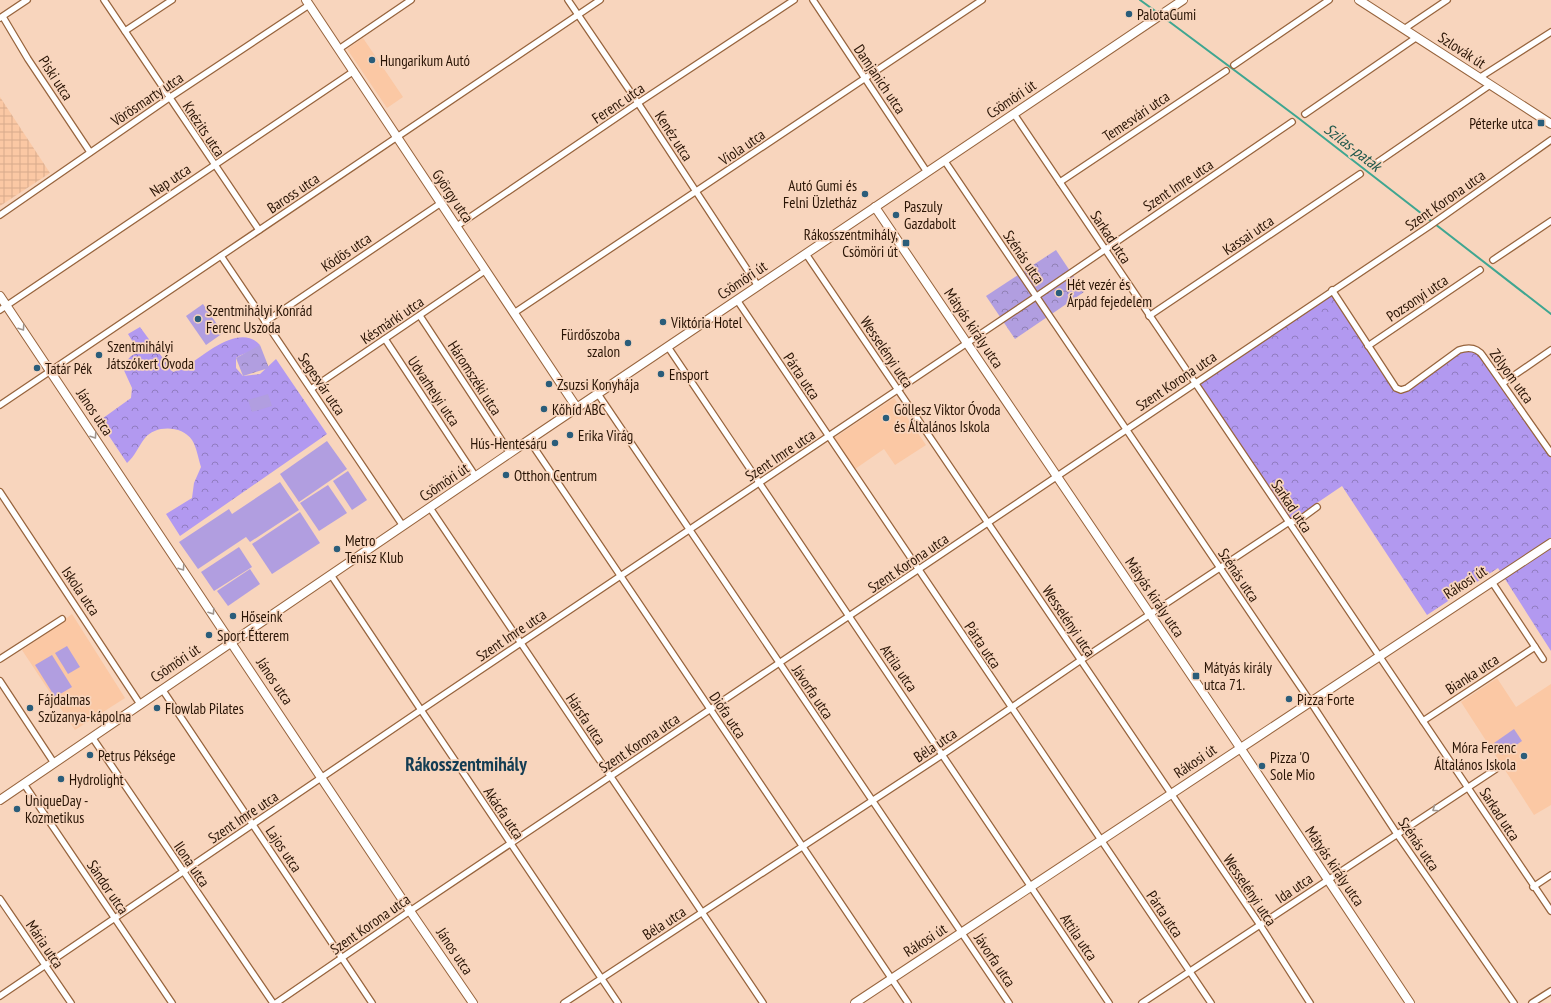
<svg xmlns="http://www.w3.org/2000/svg" width="1551" height="1003" font-family="'PT Sans Narrow',sans-serif">
  <style>
    .built { fill: #fbc8a4 }
    .industrial { fill: url(#industrial-grid) }
    .forest { fill: url(#forest-crowns) }
    .park { fill: url(#park-crowns) }
    .pitch { fill: #b19ee0 }
    .lines { fill: none; stroke-linecap: round; stroke-linejoin: round }
    .stream { stroke: #3fa691; stroke-width: 2 }
    .street-casing { stroke: #97643d; stroke-width: 8 }
    .secondary-casing { stroke: #97643d; stroke-width: 10 }
    .street { stroke: #fff; stroke-width: 5.5 }
    .secondary { stroke: #fff; stroke-width: 8 }
    .oneway { stroke: #9f958e }
    .poi-dot { fill: #2a5d7a; stroke: #f8d5bd; stroke-width: 1.5 }
    .labels { text-anchor: middle; dominant-baseline: central; stroke-width: 3.5; stroke-linejoin: round; paint-order: stroke }
    .poi-label { font-size: 15px; fill: #291405; stroke: #f8d5bd; text-anchor: start }
    .street-label { font-size: 15px; fill: #291405; stroke: #f8d5bd }
    .water-label { font-size: 16px; font-style: italic; fill: #20584c; stroke: #f8d5bd }
    .district-label { font-size: 19px; font-weight: bold; fill: #133c53; stroke: #f8d5bd }
  </style>
  <defs>
    <pattern id="industrial-grid" width="8" height="8" patternUnits="userSpaceOnUse"><rect width="8" height="8" fill="#fbc8a4"/><path d="M0 4h8M4 0v8" fill="none" stroke="#d7ab8c"/></pattern>
    <pattern id="forest-crowns" width="20" height="18" patternUnits="userSpaceOnUse"><rect width="20" height="18" fill="#b299f0"/><path d="M2 6a3 3 0 1 1 6 0M12 15a3 3 0 1 1 6 0" fill="none" stroke="#917cc0"/></pattern>
    <pattern id="park-crowns" width="20" height="18" patternUnits="userSpaceOnUse"><rect width="20" height="18" fill="#b19ee0"/><path d="M2 6a3 3 0 1 1 6 0M12 15a3 3 0 1 1 6 0" fill="none" stroke="#9080b4"/></pattern>
  </defs>
  <rect width="100%" height="100%" fill="#f8d5bd"/>
  <!-- built -->
  <g class="built">
    <path d="M363,38l40,59 -16,11 -40,-59z"/>
    <path d="M894,398l32,47 -31,20 -11,-16 -29,20 -21,-31z"/>
    <path d="M72,614l53,84 -50,32 -53,-80 25,-17z"/>
    <path d="M1497,678l19,29 35,-23v121l-17,10 -73,-113z"/>
  </g>
  <!-- industrial -->
  <path class="industrial" d="M0,97l50,76 -50,33z"/>
  <!-- forest -->
  <g class="forest">
    <path d="M1332,290l69,100 54,-37 21,-4 75,104v198l-53,-83 -71,47 -85,-129 -53,36 -94,-139z"/>
    <path d="M140,327l33,45c5,-2 12,-4 17,-8 16,-11 51,-41 70,-19 -7,7 -17,8 -24,13v10l7,8 17,-2 16,-15 51,75 -147,102 -14,-22 26,-16 2,-15 7,-16c-3,-9 -4,-19 -9,-27 -10,-15 -37,-15 -47,-2 -7,9 -10,18 -18,25l-28,-42 32,-23 1,-10 -10,-22 9,-10 8,-4 -11,-18z"/>
  </g>
  <!-- park -->
  <g class="park">
    <path d="M1056,250l28,42 -69,47 -29,-43z"/>
    <path d="M260,345l9,23 -26,8 -7,-18z"/>
  </g>
  <!-- pitch -->
  <g class="pitch">
    <path d="M203,304l20,29 -17,12 -20,-29z"/>
    <path d="M268,394l4,12 -20,6 -4,-12z"/>
    <path d="M327,441l20,28 -48,33 -19,-28z"/>
    <path d="M348,471l19,29 -15,10 -19,-29z"/>
    <path d="M280,482l19,28 -49,32 -4,-5 -48,32 -19,-27 50,-33 3,5z"/>
    <path d="M328,485l19,28 -28,18 -19,-28z"/>
    <path d="M300,512l20,31 -48,31 -20,-30z"/>
    <path d="M239,547l13,20 -38,24 -13,-19z"/>
    <path d="M250,569l10,15 -32,22 -11,-15z"/>
    <path d="M67,646l13,21 -12,7 -13,-21z"/>
    <path d="M52,655l20,32 -17,10 -20,-32z"/>
    <path d="M1514,729l8,12 -20,14 -8,-12z"/>
  </g>
  <g class="lines">
    <!-- stream -->
    <g class="stream">
      <path d="M1140,0l18,13"/>
      <path d="M1163,17l134,100 254,197"/>
    </g>
    <!-- street casing -->
    <g class="street-casing">
      <g id="street">
        <path d="M104,0l155,230"/>
        <path d="M568,0l70,103 120,183"/>
        <path d="M813,0l114,172"/>
        <path d="M3,17l25,42 62,93"/>
        <path d="M0,18l27,-18"/>
        <path d="M1404,29l43,-29"/>
        <path d="M125,31l47,-31"/>
        <path d="M339,49l72,-49"/>
        <path d="M1234,65l95,-65"/>
        <path d="M1479,78l72,-46"/>
        <path d="M1014,114l537,797"/>
        <path d="M1305,114l112,-77"/>
        <path d="M944,160l364,538 89,136 117,169"/>
        <path d="M1375,164l115,-79"/>
        <path d="M1060,182l166,-111"/>
        <path d="M0,215l169,-117 140,-93"/>
        <path d="M457,226l181,-123 156,-103"/>
        <path d="M806,254l454,671 50,78"/>
        <path d="M221,256l182,270"/>
        <path d="M1493,260l58,-39"/>
        <path d="M1332,290l64,98 5,2 6,-2 52,-38c9,-3 18,-3 24,6l68,97"/>
        <path d="M737,300l474,703"/>
        <path d="M0,310l354,-239"/>
        <path d="M514,313l468,-313"/>
        <path d="M420,316l90,137"/>
        <path d="M1149,316l211,-142"/>
        <path d="M265,322l176,-119"/>
        <path d="M385,339l91,138"/>
        <path d="M1368,346l112,-76"/>
        <path d="M668,347l441,656"/>
        <path d="M1503,383l48,-33"/>
        <path d="M311,389l175,-119"/>
        <path d="M598,394l411,609"/>
        <path d="M0,405l600,-405"/>
        <path d="M529,440l379,563"/>
        <path d="M0,492l140,212"/>
        <path d="M430,508l333,495"/>
        <path d="M331,575l90,135 197,293"/>
        <path d="M1492,582l51,77"/>
        <path d="M0,659l62,-40"/>
        <path d="M0,681l54,82"/>
        <path d="M162,689l210,314"/>
        <path d="M1423,721l112,-74"/>
        <path d="M92,737l181,266"/>
        <path d="M24,784l148,219"/>
        <path d="M1533,887l18,-12"/>
        <path d="M0,899l71,104"/>
        <path d="M0,996l421,-286 616,-414 255,-174"/>
        <path d="M276,1003l134,-92 1018,-684 123,-87"/>
        <path d="M564,1003l378,-248 139,-95 208,-138 9,-1 19,-14"/>
        <path d="M1142,1003l357,-236"/>
        <path d="M1532,1003l19,-12"/>
      </g>
    </g>
    <!-- secondary casing -->
    <g class="secondary-casing">
      <g id="secondary">
        <path d="M306,0l271,408"/>
        <path d="M1359,0l192,124"/>
        <path d="M875,207l360,533 175,263"/>
        <path d="M0,296l410,615 63,92"/>
        <path d="M0,800l529,-360 654,-440"/>
        <path d="M855,1003l696,-460"/>
      </g>
    </g>
    <!-- street -->
    <use href="#street" class="street"/>
    <!-- secondary -->
    <use href="#secondary" class="secondary"/>
  </g>
  <!-- one-way arrows -->
  <defs><path id="oneway-chevron" d="M-2-3.5L2.5 0L-2 3.5" fill="none" stroke-width="1.6" stroke-linecap="round" stroke-linejoin="round"/></defs>
  <g class="oneway">
    <use href="#oneway-chevron" transform="translate(22 328) rotate(56)"/>
    <use href="#oneway-chevron" transform="translate(94 436) rotate(56)"/>
    <use href="#oneway-chevron" transform="translate(182 568) rotate(56)"/>
    <use href="#oneway-chevron" transform="translate(212 612) rotate(56)"/>
    <use href="#oneway-chevron" transform="translate(1435 809) rotate(146)"/>
  </g>
  <!-- markers -->
  <g class="poi-dot">
    <circle cx="1129" cy="14" r="4"/>
    <circle cx="372" cy="60" r="4"/>
    <rect x="1537" y="119" width="8" height="8" rx="2"/>
    <circle cx="865" cy="194" r="4"/>
    <circle cx="896" cy="215" r="4"/>
    <rect x="902" y="239" width="8" height="8" rx="2"/>
    <circle cx="1059" cy="293" r="4"/>
    <circle cx="198" cy="319" r="4"/>
    <circle cx="663" cy="322" r="4"/>
    <circle cx="628" cy="343" r="4"/>
    <circle cx="99" cy="355" r="4"/>
    <circle cx="37" cy="368" r="4"/>
    <circle cx="661" cy="374" r="4"/>
    <circle cx="549" cy="384" r="4"/>
    <circle cx="544" cy="409" r="4"/>
    <circle cx="886" cy="418" r="4"/>
    <circle cx="570" cy="435" r="4"/>
    <circle cx="555" cy="443" r="4"/>
    <circle cx="506" cy="475" r="4"/>
    <circle cx="337" cy="549" r="4"/>
    <circle cx="233" cy="616" r="4"/>
    <circle cx="209" cy="635" r="4"/>
    <rect x="1192" y="672" width="8" height="8" rx="2"/>
    <circle cx="1289" cy="699" r="4"/>
    <circle cx="30" cy="708" r="4"/>
    <circle cx="157" cy="708" r="4"/>
    <circle cx="90" cy="755" r="4"/>
    <circle cx="1524" cy="756" r="4"/>
    <circle cx="1262" cy="766" r="4"/>
    <circle cx="61" cy="779" r="4"/>
    <circle cx="17" cy="809" r="4"/>
  </g>
  <g class="labels">
    <!-- poi labels -->
    <g class="poi-label">
      <text x="1137" y="14">PalotaGumi</text>
      <text x="380" y="60">Hungarikum Autó</text>
      <text x="1533" y="123" text-anchor="end">Péterke utca</text>
      <text x="857" y="185" text-anchor="end">Autó Gumi és<tspan x="857" dy="17">Felni Üzletház</tspan></text>
      <text x="904" y="206">Paszuly<tspan x="904" dy="17">Gazdabolt</tspan></text>
      <text x="898" y="234" text-anchor="end">Rákosszentmihály,<tspan x="898" dy="17">Csömöri út</tspan></text>
      <text x="1067" y="284">Hét vezér és<tspan x="1067" dy="17">Árpád fejedelem</tspan></text>
      <text x="206" y="310">Szentmihályi Konrád<tspan x="206" dy="17">Ferenc Uszoda</tspan></text>
      <text x="671" y="322">Viktória Hotel</text>
      <text x="620" y="334" text-anchor="end">Fürdőszoba<tspan x="620" dy="17">szalon</tspan></text>
      <text x="107" y="346">Szentmihályi<tspan x="107" dy="17">Játszókert Óvoda</tspan></text>
      <text x="45" y="368">Tatár Pék</text>
      <text x="669" y="374">Ensport</text>
      <text x="557" y="384">Zsuzsi Konyhája</text>
      <text x="552" y="409">Kőhíd ABC</text>
      <text x="894" y="409">Göllesz Viktor Óvoda<tspan x="894" dy="17">és Általános Iskola</tspan></text>
      <text x="578" y="435">Erika Virág</text>
      <text x="547" y="443" text-anchor="end">Hús-Hentesáru</text>
      <text x="514" y="475">Otthon Centrum</text>
      <text x="345" y="540">Metro<tspan x="345" dy="17">Tenisz Klub</tspan></text>
      <text x="241" y="616">Hőseink</text>
      <text x="217" y="635">Sport Étterem</text>
      <text x="1204" y="667">Mátyás király<tspan x="1204" dy="17">utca 71.</tspan></text>
      <text x="38" y="699">Fájdalmas<tspan x="38" dy="17">Szűzanya-kápolna</tspan></text>
      <text x="1297" y="699">Pizza Forte</text>
      <text x="165" y="708">Flowlab Pilates</text>
      <text x="1516" y="747" text-anchor="end">Móra Ferenc<tspan x="1516" dy="17">Általános Iskola</tspan></text>
      <text x="98" y="755">Petrus Péksége</text>
      <text x="1270" y="757">Pizza 'O<tspan x="1270" dy="17">Sole Mio</tspan></text>
      <text x="69" y="779">Hydrolight</text>
      <text x="25" y="800">UniqueDay -<tspan x="25" dy="17">Kozmetikus</tspan></text>
    </g>
    <!-- street labels -->
    <g class="street-label">
      <text transform="translate(1462 50) rotate(33)">Szlovák út</text>
      <text transform="translate(56 78) rotate(57)">Piski utca</text>
      <text transform="translate(880 79) rotate(56)">Damjanich utca</text>
      <text transform="translate(147 99) rotate(-34)">Vörösmarty utca</text>
      <text transform="translate(1011 99) rotate(-34)">Csömöri út</text>
      <text transform="translate(618 103) rotate(-34)">Ferenc utca</text>
      <text transform="translate(1136 116) rotate(-34)">Temesvári utca</text>
      <text transform="translate(204 129) rotate(56)">Knézits utca</text>
      <text transform="translate(674 136) rotate(57)">Kenéz utca</text>
      <text transform="translate(742 147) rotate(-34)">Viola utca</text>
      <text transform="translate(170 180) rotate(-34)">Nap utca</text>
      <text transform="translate(1178 185) rotate(-34)">Szent Imre utca</text>
      <text transform="translate(293 193) rotate(-34)">Baross utca</text>
      <text transform="translate(453 196) rotate(56)">György utca</text>
      <text transform="translate(1445 200) rotate(-35)">Szent Korona utca</text>
      <text transform="translate(1248 235) rotate(-34)">Kassai utca</text>
      <text transform="translate(1111 237) rotate(56)">Sarkad utca</text>
      <text transform="translate(346 252) rotate(-34)">Ködös utca</text>
      <text transform="translate(1024 257) rotate(56)">Szénás utca</text>
      <text transform="translate(742 280) rotate(-34)">Csömöri út</text>
      <text transform="translate(1417 298) rotate(-34)">Pozsonyi utca</text>
      <text transform="translate(392 320) rotate(-34)">Késmárki utca</text>
      <text transform="translate(974 328) rotate(56)">Mátyás király utca</text>
      <text transform="translate(887 352) rotate(56)">Wesselényi utca</text>
      <text transform="translate(802 376) rotate(56)">Párta utca</text>
      <text transform="translate(1512 376) rotate(54)">Zólyom utca</text>
      <text transform="translate(475 378) rotate(57)">Háromszéki utca</text>
      <text transform="translate(1176 381) rotate(-34)">Szent Korona utca</text>
      <text transform="translate(322 384) rotate(56)">Segesvár utca</text>
      <text transform="translate(434 391) rotate(56)">Udvarhelyi utca</text>
      <text transform="translate(95 412) rotate(56)">János utca</text>
      <text transform="translate(780 455) rotate(-34)">Szent Imre utca</text>
      <text transform="translate(444 482) rotate(-34)">Csömöri út</text>
      <text transform="translate(1292 506) rotate(56)">Sarkad utca</text>
      <text transform="translate(908 563) rotate(-34)">Szent Korona utca</text>
      <text transform="translate(1239 575) rotate(56)">Szénás utca</text>
      <text transform="translate(1465 582) rotate(-33)">Rákosi út</text>
      <text transform="translate(81 591) rotate(56)">Iskola utca</text>
      <text transform="translate(1155 597) rotate(56)">Mátyás király utca</text>
      <text transform="translate(1069 621) rotate(56)">Wesselényi utca</text>
      <text transform="translate(511 635) rotate(-34)">Szent Imre utca</text>
      <text transform="translate(983 645) rotate(56)">Párta utca</text>
      <text transform="translate(175 663) rotate(-34)">Csömöri út</text>
      <text transform="translate(899 668) rotate(56)">Attila utca</text>
      <text transform="translate(1472 674) rotate(-33)">Bianka utca</text>
      <text transform="translate(275 681) rotate(56)">János utca</text>
      <text transform="translate(813 692) rotate(56)">Jávorfa utca</text>
      <text transform="translate(728 715) rotate(56)">Diófa utca</text>
      <text transform="translate(586 719) rotate(56)">Hársfa utca</text>
      <text transform="translate(639 743) rotate(-34)">Szent Korona utca</text>
      <text transform="translate(935 745) rotate(-34)">Béla utca</text>
      <text transform="translate(1195 761) rotate(-34)">Rákosi út</text>
      <text transform="translate(504 813) rotate(56)">Akácfa utca</text>
      <text transform="translate(1500 814) rotate(57)">Sarkad utca</text>
      <text transform="translate(243 817) rotate(-34)">Szent Imre utca</text>
      <text transform="translate(1419 844) rotate(56)">Szénás utca</text>
      <text transform="translate(284 849) rotate(56)">Lajos utca</text>
      <text transform="translate(192 864) rotate(56)">Ilona utca</text>
      <text transform="translate(1335 866) rotate(56)">Mátyás király utca</text>
      <text transform="translate(108 887) rotate(56)">Sándor utca</text>
      <text transform="translate(1294 888) rotate(-34)">Ida utca</text>
      <text transform="translate(1250 890) rotate(56)">Wesselényi utca</text>
      <text transform="translate(1165 914) rotate(56)">Párta utca</text>
      <text transform="translate(664 923) rotate(-33)">Béla utca</text>
      <text transform="translate(370 924) rotate(-35)">Szent Korona utca</text>
      <text transform="translate(1079 937) rotate(56)">Attila utca</text>
      <text transform="translate(925 940) rotate(-33)">Rákosi út</text>
      <text transform="translate(45 944) rotate(56)">Mária utca</text>
      <text transform="translate(455 951) rotate(56)">János utca</text>
      <text transform="translate(995 960) rotate(56)">Jávorfa utca</text>
    </g>
    <!-- water labels -->
    <g class="water-label">
      <text transform="translate(1353 147) rotate(38)">Szilas-patak</text>
    </g>
    <!-- district labels -->
    <g class="district-label">
      <text x="466" y="764">Rákosszentmihály</text>
    </g>
  </g>
</svg>
